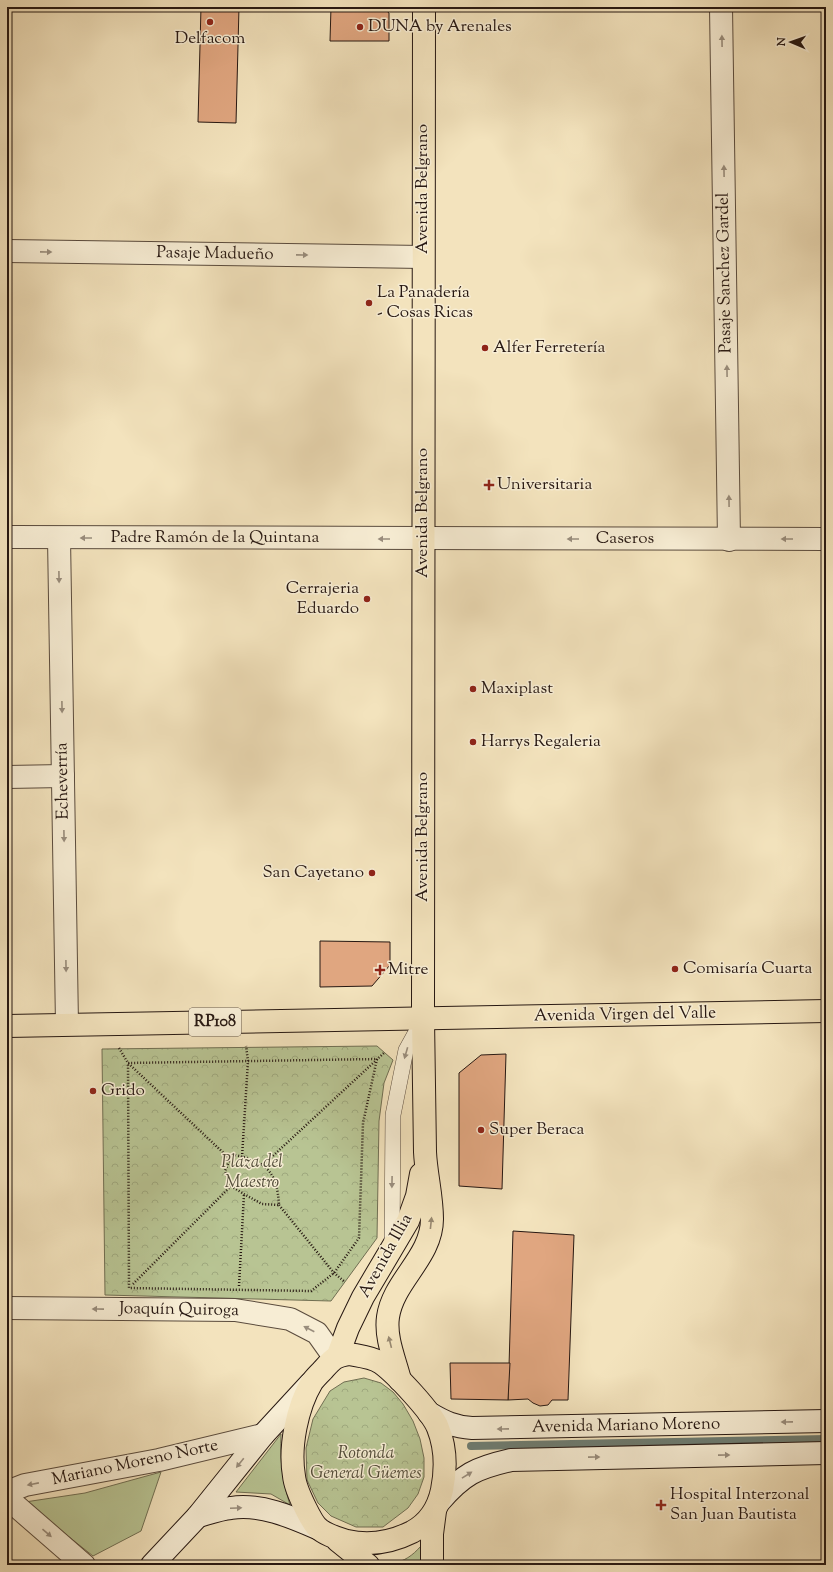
<svg xmlns="http://www.w3.org/2000/svg" width="833" height="1572" font-family="'Sorts Mill Goudy',serif">
  <style>
    .grass { fill: #b8c493; stroke: #706e52 }
    .park { fill: url(#park-crowns); stroke: #706e52 }
    .lines { fill: none; stroke-linecap: round; stroke-linejoin: round }
    .stream { stroke: #6d7c72; stroke-width: 8 }
    .building { fill: #e0a680; stroke: #271812 }
    .service-casing { stroke: #5a4b3d; stroke-width: 16 }
    .minor-casing { stroke: #5a4b3d; stroke-width: 24 }
    .tertiary-casing { stroke: #5a4b3d; stroke-width: 24 }
    .secondary-casing { stroke: #271812; stroke-width: 24 }
    .primary-casing { stroke: #271812; stroke-width: 24 }
    .path { stroke: #271812; stroke-width: 2.5; stroke-dasharray: 1 2; stroke-linecap: butt }
    .service { stroke: #f7edd4; stroke-width: 15 }
    .minor { stroke: #f7edd4; stroke-width: 22 }
    .tertiary { stroke: #f7edd4; stroke-width: 22 }
    .secondary { stroke: #f7edd4; stroke-width: 22 }
    .primary { stroke: #f3e3bd; stroke-width: 22 }
    .oneway { fill: #998d7d }
    .oneway2 { fill: #978870 }
    .poi-dot { fill: #8f2418; stroke: #f7edd4; stroke-width: 1.5 }
    .labels { text-anchor: middle; dominant-baseline: central; stroke-width: 3; stroke-linejoin: round; paint-order: stroke }
    .shield { fill: #f7edd4; stroke: #65584c; stroke-width: 1 }
    .shield-label { font-size: 16px; font-weight: bold; fill: #271812 }
    .poi-label { font-size: 17px; fill: #271812; stroke: #f7edd4; text-anchor: start }
    .street-label { font-size: 17px; fill: #271812; stroke: #f7edd4 }
    .park-label { font-size: 17px; font-style: italic; fill: #524c39; stroke: #f7edd4 }
  </style>
  <defs>
    <pattern id="park-crowns" width="20" height="18" patternUnits="userSpaceOnUse"><rect width="20" height="18" fill="#b8c493"/><path d="M2 6a3 3 0 1 1 6 0M12 15a3 3 0 1 1 6 0" fill="none" stroke="#9ea87e"/></pattern>
  </defs>
  <rect width="100%" height="100%" fill="#f3e3bd"/>
  <filter id="stains"><feTurbulence type="fractalNoise" baseFrequency=".005" numOctaves="4"/><feColorMatrix values="0 0 0 0 .2 0 0 0 0 .09 0 0 0 0 .02 0 0 0 .5 -.17"/></filter>
  <radialGradient id="worn" r=".72"><stop offset=".6" stop-color="#630" stop-opacity="0"/><stop offset="1" stop-color="#630" stop-opacity=".3"/></radialGradient>
  <!-- grass -->
  <g class="grass">
    <path d="M281,1434c-1,27 1,45 9,71l-19,-11 -35,-2z"/>
    <path d="M161,1472l-20,59 -48,25 -68,-54 60,-9z"/>
    <path d="M421,1546v19h-29l-1,-1c14,-3 21,-8 30,-18z"/>
  </g>
  <!-- park -->
  <g class="park">
    <path d="M377,1046l16,14 -9,23 -5,38 -2,117 -46,63 -226,-6 -3,-246z"/>
    <path d="M364,1378l17,5 12,9 10,12 10,17 7,18 4,19v19l-6,17 -10,14 -25,19h-27l-25,-11 -13,-13 -11,-23 -1,-32 7,-29 17,-28 14,-9z"/>
  </g>
  <g class="lines">
    <!-- stream -->
    <path class="stream" d="M471,1446l355,-7"/>
  </g>
  <!-- building -->
  <g class="building">
    <path d="M201,7h38l-3,116 -38,-1z"/>
    <path d="M331,7h51l7,6v28h-59z"/>
    <path d="M320,941l70,1v23l-18,21 -52,1z"/>
    <path d="M506,1054l-4,135 -43,-3v-113l22,-18z"/>
    <path d="M513,1231l61,4 -6,165h-16l-4,5 -8,1 -7,-3 -5,-4 -20,1z"/>
    <path d="M450,1363h60l-2,37 -57,-1z"/>
  </g>
  <g class="lines">
    <!-- service casing -->
    <g class="service-casing">
      <path id="service" d="M392,1246l1,-131 13,-65 16,-29"/>
    </g>
    <!-- minor casing -->
    <g class="minor-casing">
      <g id="minor">
        <path d="M721,7l8,533"/>
        <path d="M7,251l416,6"/>
        <path d="M7,537l819,2"/>
        <path d="M59,538l8,486"/>
        <path d="M7,777l56,-1"/>
        <path d="M7,1308l228,2 55,9 27,14 17,24"/>
      </g>
    </g>
    <!-- tertiary casing -->
    <g class="tertiary-casing">
      <g id="tertiary">
        <path d="M7,1492l18,-7 134,-25 104,-25"/>
        <path d="M7,1498l77,67"/>
      </g>
    </g>
    <!-- secondary casing -->
    <g class="secondary-casing">
      <g id="secondary">
        <path d="M429,1413c15,9 26,14 43,15l354,-7"/>
        <path d="M439,1502c24,-28 37,-34 72,-42l315,-7"/>
        <path d="M198,1516c11,-3 22,-7 33,-8 28,-5 61,9 86,20"/>
        <path d="M152,1565l46,-49 65,-81 47,-51"/>
      </g>
    </g>
    <!-- primary casing -->
    <g class="primary-casing">
      <g id="primary">
        <path d="M7,1026l819,-15"/>
        <path d="M349,1354c10,2 23,3 32,9 14,10 51,49 57,65 8,20 8,42 4,62 -4,19 -13,33 -30,42 -20,10 -43,14 -65,9 -10,-3 -22,-6 -30,-14 -4,-4 -8,-12 -11,-18 -5,-10 -11,-22 -12,-33 -5,-29 3,-69 18,-94 3,-4 7,-8 10,-11 10,-11 12,-15 27,-17z"/>
        <path d="M338,1355l10,-27 15,-31 45,-76 9,-25 4,-22"/>
        <path d="M400,1380c-5,-20 -15,-42 -12,-63 5,-36 44,-60 44,-98 0,-23 -6,-45 -7,-67 -1,-44 -1,-89 -2,-133l1,-1012"/>
        <path d="M338,1541l30,24"/>
        <path d="M432,1565v-31l3,-23"/>
      </g>
    </g>
    <!-- path -->
    <g class="path">
      <path d="M119,1048l9,15 102,96"/>
      <path d="M377,1059l-14,64 -4,115 -25,35 -23,18 -182,-3 -1,-225z"/>
      <path d="M235,1155c32,7 42,17 44,50l-17,-1 -18,-10 -13,-8 -6,-15 5,-12z"/>
      <path d="M242,1157l6,-96 -2,-15"/>
      <path d="M262,1166l123,-114"/>
      <path d="M279,1205l55,68 11,9"/>
      <path d="M133,1284l98,-98"/>
      <path d="M239,1286l5,-92"/>
    </g>
    <!-- service -->
    <use href="#service" class="service"/>
    <!-- minor -->
    <use href="#minor" class="minor"/>
    <!-- tertiary -->
    <use href="#tertiary" class="tertiary"/>
    <!-- secondary -->
    <use href="#secondary" class="secondary"/>
    <!-- primary -->
    <use href="#primary" class="primary"/>
  </g>
  <!-- one-way arrows -->
  <defs><path id="oneway-solid" d="M-6-.8H1V-3.2L6.5 0L1 3.2V.8H-6Z"/></defs>
  <g class="oneway">
    <use href="#oneway-solid" transform="translate(722 41) rotate(-91)"/>
    <use href="#oneway-solid" transform="translate(724 171) rotate(-91)"/>
    <use href="#oneway-solid" transform="translate(46 252) rotate(1)"/>
    <use href="#oneway-solid" transform="translate(302 255) rotate(1)"/>
    <use href="#oneway-solid" transform="translate(727 371) rotate(-91)"/>
    <use href="#oneway-solid" transform="translate(729 501) rotate(-91)"/>
    <use href="#oneway-solid" transform="translate(86 538) rotate(-180)"/>
    <use href="#oneway-solid" transform="translate(384 539) rotate(-180)"/>
    <use href="#oneway-solid" transform="translate(573 539) rotate(-180)"/>
    <use href="#oneway-solid" transform="translate(787 539) rotate(180)"/>
    <use href="#oneway-solid" transform="translate(59 577) rotate(89)"/>
    <use href="#oneway-solid" transform="translate(62 707) rotate(89)"/>
    <use href="#oneway-solid" transform="translate(64 836) rotate(89)"/>
    <use href="#oneway-solid" transform="translate(66 966) rotate(89)"/>
    <use href="#oneway-solid" transform="translate(406 1053) rotate(106)"/>
    <use href="#oneway-solid" transform="translate(392 1182) rotate(91)"/>
    <use href="#oneway-solid" transform="translate(98 1309) rotate(-179)"/>
    <use href="#oneway-solid" transform="translate(309 1329) rotate(-153)"/>
    <use href="#oneway-solid" transform="translate(787 1422) rotate(179)"/>
    <use href="#oneway-solid" transform="translate(503 1429) rotate(179)"/>
    <use href="#oneway-solid" transform="translate(724 1455) rotate(-1)"/>
    <use href="#oneway-solid" transform="translate(594 1457) rotate(-1)"/>
    <use href="#oneway-solid" transform="translate(240 1463) rotate(129)"/>
    <use href="#oneway-solid" transform="translate(467 1475) rotate(-32)"/>
    <use href="#oneway-solid" transform="translate(33 1484) rotate(169)"/>
    <use href="#oneway-solid" transform="translate(236 1508) rotate(-2)"/>
    <use href="#oneway-solid" transform="translate(47 1533) rotate(41)"/>
  </g>
  <g class="oneway2">
    <use href="#oneway-solid" transform="translate(431 1223) rotate(-84)"/>
    <use href="#oneway-solid" transform="translate(390 1342) rotate(-104)"/>
  </g>
  <!-- markers -->
  <g class="poi-dot">
    <circle cx="210" cy="22" r="4"/>
    <circle cx="360" cy="27" r="4"/>
    <circle cx="369" cy="303" r="4"/>
    <circle cx="485" cy="348" r="4"/>
    <path d="M487 479h4v4h4v4h-4v4h-4v-4h-4v-4h4z"/>
    <circle cx="367" cy="599" r="4"/>
    <circle cx="473" cy="689" r="4"/>
    <circle cx="473" cy="742" r="4"/>
    <circle cx="372" cy="873" r="4"/>
    <circle cx="675" cy="969" r="4"/>
    <path d="M378 964h4v4h4v4h-4v4h-4v-4h-4v-4h4z"/>
    <circle cx="93" cy="1091" r="4"/>
    <circle cx="481" cy="1130" r="4"/>
    <path d="M659 1499h4v4h4v4h-4v4h-4v-4h-4v-4h4z"/>
  </g>
  <g class="labels">
    <!-- shield labels -->
    <rect class="shield" x="189" y="1008" width="52" height="28" rx="3"/>
    <g class="shield-label">
      <text x="215" y="1022">RP108</text>
    </g>
    <!-- poi labels -->
    <g class="poi-label">
      <text x="368" y="27">DUNA by Arenales</text>
      <text x="210" y="39" text-anchor="middle">Delfacom</text>
      <text x="377" y="293">La Panadería<tspan x="377" dy="20">- Cosas Ricas</tspan></text>
      <text x="493" y="348">Alfer Ferretería</text>
      <text x="497" y="485">Universitaria</text>
      <text x="359" y="589" text-anchor="end">Cerrajeria<tspan x="359" dy="20">Eduardo</tspan></text>
      <text x="481" y="689">Maxiplast</text>
      <text x="481" y="742">Harrys Regaleria</text>
      <text x="364" y="873" text-anchor="end">San Cayetano</text>
      <text x="683" y="969">Comisaría Cuarta</text>
      <text x="388" y="970">Mitre</text>
      <text x="101" y="1091">Grido</text>
      <text x="489" y="1130">Super Beraca</text>
      <text x="670" y="1495">Hospital Interzonal<tspan x="670" dy="20">San Juan Bautista</tspan></text>
    </g>
    <!-- street labels -->
    <g class="street-label">
      <text transform="translate(423 189) rotate(-90)">Avenida Belgrano</text>
      <text transform="translate(215 254) rotate(1)">Pasaje Madueño</text>
      <text transform="translate(725 273) rotate(-91)">Pasaje Sanchez Gardel</text>
      <text transform="translate(423 513) rotate(-90)">Avenida Belgrano</text>
      <text x="215" y="538">Padre Ramón de la Quintana</text>
      <text x="625" y="539">Caseros</text>
      <text transform="translate(63 781) rotate(-91)">Echeverría</text>
      <text transform="translate(423 837) rotate(-90)">Avenida Belgrano</text>
      <text transform="translate(625 1015) rotate(-1)">Avenida Virgen del Valle</text>
      <text transform="translate(386 1256) rotate(-61)">Avenida Illia</text>
      <text transform="translate(179 1310) rotate(1)">Joaquín Quiroga</text>
      <text transform="translate(626 1426) rotate(-1)">Avenida Mariano Moreno</text>
      <text transform="translate(135 1463) rotate(-12)">Mariano Moreno Norte</text>
    </g>
    <!-- park labels -->
    <g class="park-label">
      <text x="252" y="1163">Plaza del<tspan x="252" dy="20">Maestro</tspan></text>
      <text x="366" y="1454">Rotonda<tspan x="366" dy="20">General Güemes</tspan></text>
    </g>
  </g>
  <!-- margin -->
  <rect width="833" height="1572" fill="none" stroke="#f3e3bd" stroke-width="24"/>
  <rect x="8" y="8" width="817" height="1556" fill="none" stroke="#271812" stroke-width="2"/>
  <rect x="12" y="12" width="809" height="1548" fill="none" stroke="#271812"/>
  <!-- north arrow -->
  <g transform="translate(791 42) rotate(272)" stroke="#f7edd4" stroke-width="3" paint-order="stroke">
  <path d="M0-3L7 15L0 10L-7 15Z" fill="#271812"/>
  <text y="-6" font-size="11" font-weight="bold" text-anchor="middle" fill="#271812">N</text>
  </g>
  <rect width="100%" height="100%" filter="url(#stains)"/>
  <rect width="100%" height="100%" fill="url(#worn)"/>
</svg>
